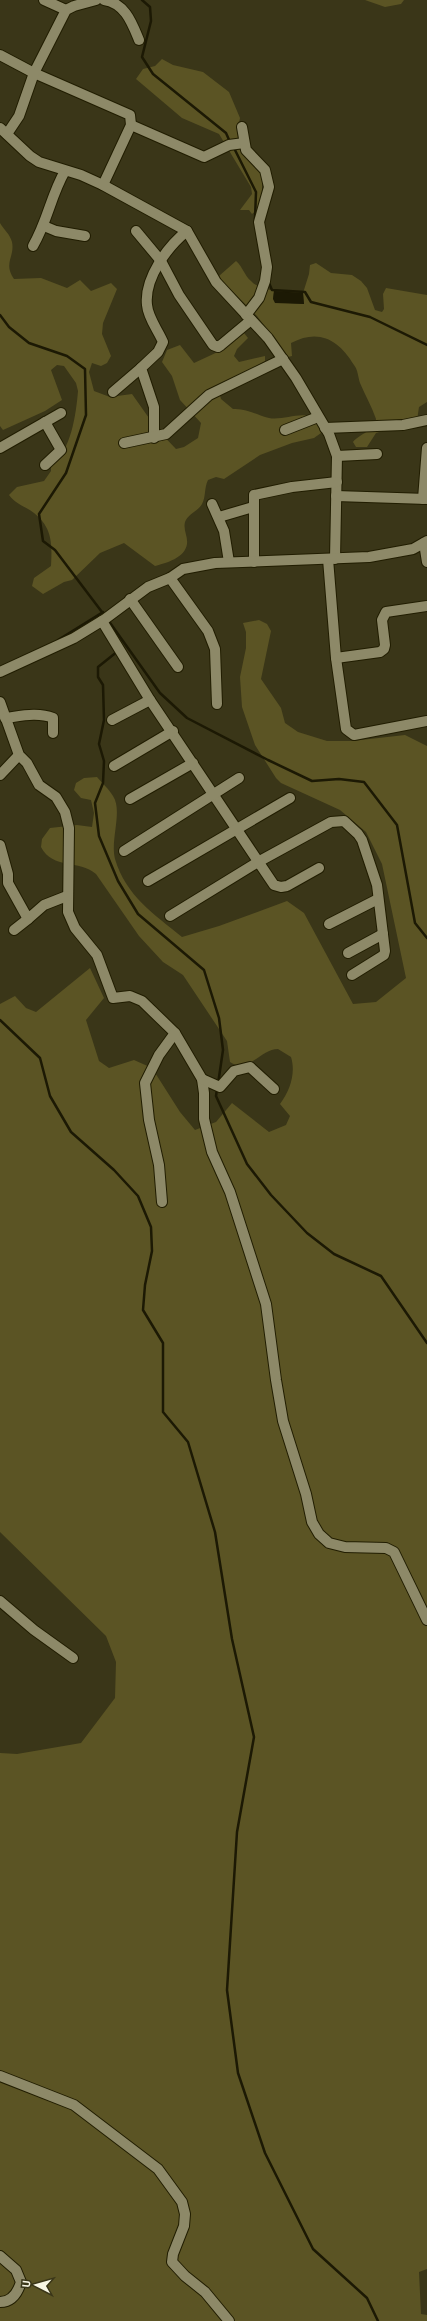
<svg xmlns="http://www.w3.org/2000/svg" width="427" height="2321" font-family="'PT Sans',sans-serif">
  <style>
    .green { fill: #5b5424 }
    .water { fill: #1c1904 }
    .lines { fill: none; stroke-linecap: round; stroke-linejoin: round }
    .stream { stroke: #1c1904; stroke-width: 2.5 }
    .minor-casing { stroke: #211d01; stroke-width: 12 }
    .minor { stroke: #8d8968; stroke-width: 10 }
  </style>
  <rect width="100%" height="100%" fill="#3a3618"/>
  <!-- green -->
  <g class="green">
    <path d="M365,0h39l-3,4 -16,3z"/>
    <path d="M162,59l11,6 30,7 26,20 11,26 -2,10 9,29 15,18v30l-10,9 -3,-4h-9l12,-16 -1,-7 -32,-53 -37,-16 -46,-39 7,-10 12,-3z"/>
    <path d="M0,223c4,7 10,11 12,19 3,15 -9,21 2,37l27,-1 26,10 13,-8 11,11 20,-8 6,6 -14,34 -1,11 9,22 -4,7 -6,3 -9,-3 -3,9 5,19 16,6 22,-3 24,34 20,21 8,-2 14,-9 3,-15 -21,-23 -8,-24 -10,-14 5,-12 13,-5 14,18 28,-13 22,-17 4,5 -11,11 -3,7 5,6 26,-6v5l-47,27 3,11 12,10c13,-1 23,6 36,9 18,4 47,-16 52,15l-7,5 -22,5 -32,12 -36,24 -8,-2 -8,3c-4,8 -2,17 -6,24 -4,7 -14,10 -17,18 -2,8 3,14 2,22 -2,14 -21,19 -32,22l-31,-23 -24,10 -28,27 -8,2 -21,12 -11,-8 2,-8 17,-12c1,-21 2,-38 -17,-53 -9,-7 -19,-9 -25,-18l8,-8 27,-6 7,-10v-5c20,-15 25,-51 27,-75l-2,-8 -12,-17 -7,-1 -6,5 11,30 -17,11 -42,19 -3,-4z"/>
    <path d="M236,261c7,6 8,14 15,20 5,6 15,7 23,10l-1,8 15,4 16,1 -1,-11 6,-19 1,-9 6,-2 15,10 21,2 9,6 6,7 8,22 7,2 2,-3 -1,-15 3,-6 41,7v107l-8,5 -2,13 -41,13 -9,14h-11l-3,-5c6,-8 22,-11 23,-23 -4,-12 -11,-24 -16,-36 -2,-6 -2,-13 -6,-18 -15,-25 -35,-37 -63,-22l1,13 -4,1 -31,-41 -36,-36 -2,-4z"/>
    <path d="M259,620l8,4 4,7 -10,48 20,29 4,15 13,9 29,9h25l53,-6 22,11v1523l-8,3 2,42 6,1v6h-427v-568l17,1 64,-11 34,-45 1,-36 -10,-26 -106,-104v-528l15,-8 11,12 10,4 54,-44 14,30 -18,22 13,41 10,7 25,-8 18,8 28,44 15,18 21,-8 16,-19 37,29 17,-7 4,-9 -10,-12c10,-13 16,-31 11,-47l-13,-8c-17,0 -30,25 -48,13l-3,-21 -44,-66 -20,-13 -24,-26 -43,-62c-17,-15 -43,-4 -55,-27l1,-8 8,-11 27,-3 15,2 2,-14 -3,-13 -10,-2 -7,-8 2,-7 8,-5 13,-1c5,6 12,12 16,19 10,15 -3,44 2,63 11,37 39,55 67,78l37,-11 68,-25 17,12 49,91 23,-2 30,-24 -24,-114 -16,-32 -26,-22 -59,-27 -5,-5 -21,-33 -13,-38 -2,-30 6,-29v-16l-3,-9z"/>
  </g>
  <!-- water -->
  <path class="water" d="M274,291l29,2 1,11 -29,-1 -2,-4z"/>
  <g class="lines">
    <!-- stream -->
    <g class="stream">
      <path d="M142,0l8,7 1,14 -9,36 11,17 73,59 4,9"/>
      <path d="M233,146l23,46 -1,27"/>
      <path d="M269,283l3,7 33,2 6,10 59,15 57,28"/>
      <path d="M0,315l9,12 20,16 38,13 18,13 1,46 -20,58 -27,41 4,27 12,9 50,66"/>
      <path d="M108,620l52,73 27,25 81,42 44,21 27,-2 25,3 33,43 18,98 12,15"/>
      <path d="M58,640l45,-28"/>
      <path d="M118,651l-20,16v10l5,8 1,35 -5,24 5,17 -1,22 -8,20 4,33 19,45 20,33 66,56 15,48 4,32 -5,34"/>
      <path d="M0,1020l40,38 10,38 21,36 43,38 24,26 13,31 1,24 -7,34 -2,25 20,33v69l25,30 27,90 17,107 22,98 -17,95 -10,158 11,83 27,80 48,96 54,49 11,23"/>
      <path d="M217,1089l-1,7 31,68 24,31 36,38 27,21 47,22 46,67"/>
    </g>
    <!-- minor casing -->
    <g class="minor-casing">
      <g id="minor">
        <path d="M44,0l22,10"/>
        <path d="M104,0c21,3 28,23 35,40"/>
        <path d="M0,55l34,18 96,42 1,10 -28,60"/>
        <path d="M131,125l73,32 25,-12 15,-2"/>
        <path d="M242,127l4,23 19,20 4,17 -10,35 8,45 -2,14 -6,17 -13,17"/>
        <path d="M0,128l30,28 9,6 42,13 22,10 84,46 29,51 52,56 28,40 33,56 8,22 -2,103"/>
        <path d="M7,134l12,-18 15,-43 32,-63 8,-4 22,-6"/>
        <path d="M44,226l12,5 29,5"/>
        <path d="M136,231l25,30 18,34 34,50 5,2 3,-2 30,-25"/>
        <path d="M33,246c15,-26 18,-51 32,-75"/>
        <path d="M113,392l28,-24"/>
        <path d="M325,428l78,-3 24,-5"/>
        <path d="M285,430l33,-13"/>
        <path d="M154,438v-31l-13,-39 17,-16 5,-10c-5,-12 -15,-24 -16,-37 -3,-27 21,-59 40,-74"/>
        <path d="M124,443l42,-9 43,-39 74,-36"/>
        <path d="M0,448l61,-35"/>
        <path d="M337,456l40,-2"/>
        <path d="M45,465l16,-15 -16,-28"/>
        <path d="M336,496l91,3"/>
        <path d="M423,499l4,-51"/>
        <path d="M212,504l12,27 5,31"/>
        <path d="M219,517l34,-10"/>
        <path d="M424,543l3,19"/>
        <path d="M328,559l8,99 10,71 8,6 73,-14"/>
        <path d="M254,562v-67l38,-8 45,-5"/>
        <path d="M170,578l38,53 7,18 2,55"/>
        <path d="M130,599l48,68"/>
        <path d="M102,621l48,79 124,185 7,2 6,-1 32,-18"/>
        <path d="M336,658l44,-6 4,-3 1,-4 -3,-25 4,-8 41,-6"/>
        <path d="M0,672l74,-34 31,-19 43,-32 22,-9 13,-9 32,-6 154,-6 44,-8 14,-8"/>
        <path d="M0,702l19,53 8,8 12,22 17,12 9,15 4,16 -1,84 7,16 22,27 16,43 17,-2 12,5 33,32 27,46 2,14v26l8,33 18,40 36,112 10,76 7,41 23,73 6,28 7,12 10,9 16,4 41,1 8,4 33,68"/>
        <path d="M5,718c16,-2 33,-6 48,0v15"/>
        <path d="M112,720l38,-20"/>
        <path d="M114,766l59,-35"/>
        <path d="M0,775l19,-20"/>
        <path d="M130,799l63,-36"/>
        <path d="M0,845l8,29v9l20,36 16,-14 23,-9"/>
        <path d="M124,851l115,-73"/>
        <path d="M148,881l142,-83"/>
        <path d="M170,916l88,-54 73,-40 13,-1 14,13 4,6 15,45 8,66 -1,4 -32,20"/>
        <path d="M329,924l49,-25"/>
        <path d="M14,930l14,-11"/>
        <path d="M348,953l35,-19"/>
        <path d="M202,1079l18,8 14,-16 16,-4 24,22"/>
        <path d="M162,1202l-3,-37 -10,-45 -4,-37 14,-28 16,-22"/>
        <path d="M0,1601l34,29 39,28"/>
        <path d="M0,2076l74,29 84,64 24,33 3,12 -1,12 -11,28 -1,8 13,14 20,16 24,29"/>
        <path d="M0,2256l16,14 5,12c-3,10 -9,20 -21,20"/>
      </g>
    </g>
    <!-- minor -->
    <use href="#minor" class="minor"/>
  </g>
  <!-- north arrow -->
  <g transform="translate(36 2285) rotate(276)" stroke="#3a3618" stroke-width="3" paint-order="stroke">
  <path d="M0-3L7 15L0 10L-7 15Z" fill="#f8f6e4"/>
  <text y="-6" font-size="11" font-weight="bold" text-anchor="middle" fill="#f8f6e4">U</text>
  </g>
</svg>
